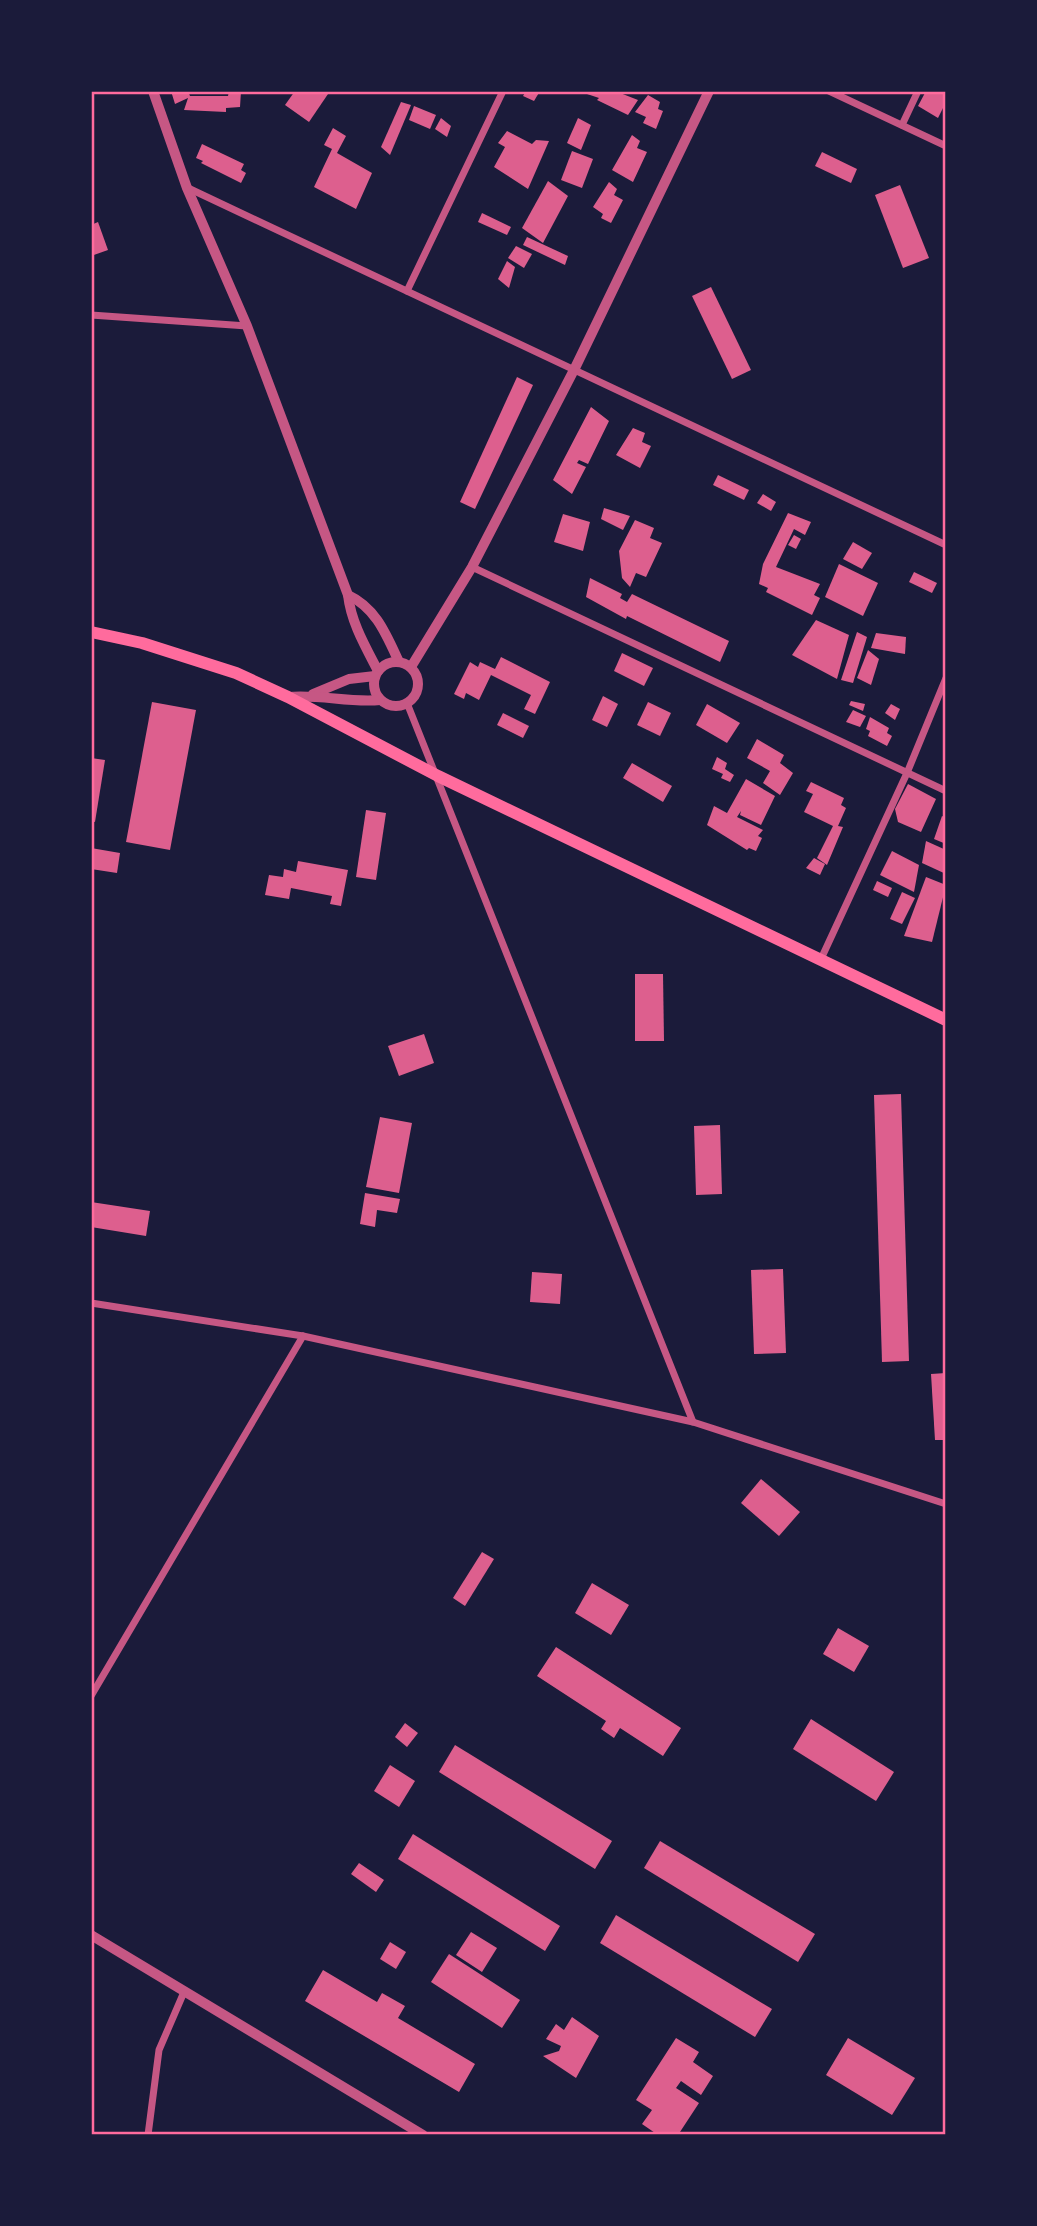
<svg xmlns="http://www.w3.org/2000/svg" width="1037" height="2226" font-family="Inter,sans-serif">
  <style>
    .building { fill: #dd5f8e }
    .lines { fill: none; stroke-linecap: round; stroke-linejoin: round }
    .minor { stroke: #c65784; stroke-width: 7 }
    .tertiary { stroke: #c65784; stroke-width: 10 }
    .secondary { stroke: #ff6b9d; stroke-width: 12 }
    .neatline { fill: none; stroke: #ff6b9d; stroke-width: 2.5 }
  </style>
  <rect width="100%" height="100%" fill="#1b1b3a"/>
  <!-- building -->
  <g class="building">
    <path d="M171,91h17l2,5h38l1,-5h12l-1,16 -14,1v4l-42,-2 4,-12 -13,6z"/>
    <path d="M295,91l33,3 -19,28 -24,-17z"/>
    <path d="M526,91h14l-6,10 -11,-5z"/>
    <path d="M578,91h37l23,9 -10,15 -31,-15 2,-2z"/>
    <path d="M926,91h20v11l-8,16 -20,-12z"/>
    <path d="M648,95l12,7 -2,7 5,2 -7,18 -13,-6 3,-6 -11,-5z"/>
    <path d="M401,102l10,3 -21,50 -9,-8z"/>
    <path d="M414,106l22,9 -6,14 -21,-9z"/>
    <path d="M441,118l10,8 -4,11 -12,-8z"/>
    <path d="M578,118l13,7 -10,25 -14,-7z"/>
    <path d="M333,128l13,8 -9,17 35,20 -16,36 -42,-22 18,-38 -8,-4z"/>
    <path d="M507,131l25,13 4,-4 13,1 -21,48 -34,-22 11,-20 -7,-4z"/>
    <path d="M632,135l8,6 -3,7 10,4 -14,30 -21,-12z"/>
    <path d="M202,144l42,20 -3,6 5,3 -5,10 -40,-20 2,-2 -7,-3z"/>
    <path d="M572,151l21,8 -11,29 -21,-8z"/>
    <path d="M822,152l35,17 -6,14 -36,-17z"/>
    <path d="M548,181l20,15 -25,47 -21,-15z"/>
    <path d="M609,182l8,7 -3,6 9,5 -12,23 -10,-5 2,-4 -10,-7z"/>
    <path d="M900,185l29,73 -26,10 -28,-73z"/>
    <path d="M482,213l29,14 -4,8 -29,-13z"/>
    <path d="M98,222l10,28 -17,6v-31z"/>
    <path d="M527,237l41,19 -3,9 -42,-20z"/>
    <path d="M516,246l16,8 -8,14 -16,-10z"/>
    <path d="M507,261l8,6 -6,21 -11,-9z"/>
    <path d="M711,287l40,83 -19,9 -40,-83z"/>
    <path d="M517,377l16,8 -58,124 -15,-7z"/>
    <path d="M591,407l18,14 -21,43 -9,-4 -2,3 9,4 -14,27 -19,-14z"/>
    <path d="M633,428l12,5 -3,9 9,4 -11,22 -24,-13z"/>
    <path d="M718,475l31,15 -5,10 -31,-15z"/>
    <path d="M763,494l13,8 -5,9 -14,-8z"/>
    <path d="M604,508l26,8 -7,14 -22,-11z"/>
    <path d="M788,513l23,9 -6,13 -11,-6 -18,38 44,17 -6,11 6,3 -8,17 -46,-23 2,-4 -9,-4 4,-20z"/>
    <path d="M563,514l27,8 -7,29 -29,-9z"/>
    <path d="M635,520l19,8 -4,10 12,5 -16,34 -10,-4 -6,14 -8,-9 -3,-27z"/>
    <path d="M794,535l7,4 -5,10 -8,-4z"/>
    <path d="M853,542l19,11 -10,16 -19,-10z"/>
    <path d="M839,564l39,19 -15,33 -38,-19z"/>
    <path d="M914,572l23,11 -5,10 -23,-11z"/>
    <path d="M590,578l32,16 -2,4 7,4 5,-8 97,47 -9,21 -93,-46 -1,3 -40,-22z"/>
    <path d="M816,620l33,15 -12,44 -45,-24z"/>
    <path d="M857,632l10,5 -14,46 -12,-3z"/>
    <path d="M876,633l30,4 -1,17 -34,-6z"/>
    <path d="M868,650l11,9 -8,26 -14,-7z"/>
    <path d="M622,653l31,15 -9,18 -30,-15z"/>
    <path d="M501,657l49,25 -15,32 -11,-5 7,-14 -40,-20 -12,25 -13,-7 -2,6 -10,-5 16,-32 8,5 2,-5 15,7z"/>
    <path d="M603,696l15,8 -11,23 -15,-7z"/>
    <path d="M851,701l14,3 -2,7 -14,-6z"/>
    <path d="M152,702l44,8 -26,140 -44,-8z"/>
    <path d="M648,702l23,11 -11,23 -23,-11z"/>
    <path d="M707,704l33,19 -13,20 -31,-18z"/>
    <path d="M891,704l9,5 -5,11 -10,-7z"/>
    <path d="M853,710l13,6 -6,11 -14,-5z"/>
    <path d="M503,713l26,13 -6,12 -26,-13z"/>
    <path d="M870,717l19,11 -2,5 5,3 -5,10 -19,-10 2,-5 -4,-2z"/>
    <path d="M757,739l27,16 -4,8 13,10 -13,22 -17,-12 7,-12 -23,-13z"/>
    <path d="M717,757l10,6 -2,6 9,6 -4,7 -9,-4 2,-4 -11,-5z"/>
    <path d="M91,758l14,2 -10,62 -4,-1z"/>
    <path d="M632,763l40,23 -9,16 -40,-24z"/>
    <path d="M746,779l29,17 -14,29 -21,-10 1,-4 -4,6 26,13 -5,6 4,2 -6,13 -7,-3 -2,2 -40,-25 7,-19 13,7z"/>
    <path d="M811,782l33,16 -3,7 5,3 -8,18 5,1 -16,38 -10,-7 16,-32 -29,-14 9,-18 -7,-3z"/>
    <path d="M908,784l28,15 -15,33 -23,-10 -3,-13z"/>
    <path d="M366,810l20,3 -10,67 -20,-3z"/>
    <path d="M942,816l4,2v26l-12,-5z"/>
    <path d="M926,841l20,9v24l-24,-11z"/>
    <path d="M91,848l29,5 -3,20 -26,-4z"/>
    <path d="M892,851l27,14 -5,27 -34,-17z"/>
    <path d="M814,858l11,6 -5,11 -14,-7z"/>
    <path d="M298,861l50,9 -7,36 -11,-2 2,-8 -41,-8 -2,11 -24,-4 4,-20 14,2 1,-8 12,3z"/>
    <path d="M926,877l20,8 -14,57 -28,-6z"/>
    <path d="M877,881l15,7 -4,9 -15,-7z"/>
    <path d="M902,892l13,6 -13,26 -12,-5z"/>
    <path d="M635,974h28l1,67h-29z"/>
    <path d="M424,1034l10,29 -35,13 -11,-30z"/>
    <path d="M901,1094l8,267 -27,1 -8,-267z"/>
    <path d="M380,1117l32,6 -13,70 -33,-6z"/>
    <path d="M720,1125l2,69 -26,1 -2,-69z"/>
    <path d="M365,1193l35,6 -3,14 -20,-3 -2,17 -15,-3z"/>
    <path d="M91,1202l59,9 -4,25 -55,-9z"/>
    <path d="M783,1269l3,84 -32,1 -3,-84z"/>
    <path d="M532,1272l30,2 -2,30 -30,-2z"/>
    <path d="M946,1373v67h-11l-4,-66z"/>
    <path d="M761,1479l39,33 -21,24 -38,-33z"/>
    <path d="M482,1552l12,7 -29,47 -12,-8z"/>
    <path d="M592,1583l37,22 -18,30 -36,-22z"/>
    <path d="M838,1628l31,18 -15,26 -31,-18z"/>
    <path d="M556,1647l125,81 -18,28 -43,-28 -6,10 -13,-9 5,-8 -69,-45z"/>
    <path d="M811,1719l83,53 -18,29 -83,-52z"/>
    <path d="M405,1723l13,10 -11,14 -12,-10z"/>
    <path d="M455,1745l157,96 -17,28 -156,-97z"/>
    <path d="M390,1765l25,16 -16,26 -25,-16z"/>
    <path d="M413,1834l147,92 -15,25 -147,-92z"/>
    <path d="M660,1841l155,93 -17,28 -154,-94z"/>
    <path d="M359,1863l25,17 -8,12 -25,-18z"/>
    <path d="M616,1915l156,94 -17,28 -155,-94z"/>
    <path d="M471,1932l26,16 -15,24 -26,-17z"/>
    <path d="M390,1942l16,10 -10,17 -16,-10z"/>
    <path d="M449,1954l71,46 -18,28 -71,-46z"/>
    <path d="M323,1970l54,32 5,-9 23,13 -7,12 77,46 -16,28 -154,-91z"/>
    <path d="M572,2017l27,19 -23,42 -33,-22 16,-5 2,-5 -15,-7 10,-15 8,6z"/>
    <path d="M676,2038l23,14 -6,10 20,14 -12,19 -20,-14 -5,7 23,15 -21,32h-20l-16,-11 10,-14 -16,-10z"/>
    <path d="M848,2038l67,40 -23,37 -66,-40z"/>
  </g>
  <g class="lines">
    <!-- minor -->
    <g class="minor">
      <path d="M829,91l117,55"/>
      <path d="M902,125l16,-34"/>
      <path d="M188,188l758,357"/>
      <path d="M407,291l96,-200"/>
      <path d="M91,315l156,11"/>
      <path d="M472,567l474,224"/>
      <path d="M407,703l286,719"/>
      <path d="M821,959l86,-186 39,-95"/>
      <path d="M91,1303l212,33 390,86 253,82"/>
      <path d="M91,1696l212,-360"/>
      <path d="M148,2135l11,-85 25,-58"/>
    </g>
    <!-- tertiary -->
    <g class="tertiary">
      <path d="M153,91l34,97 60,138 101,269c3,27 17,51 30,76"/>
      <path d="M348,595c28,13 38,39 51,67"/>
      <circle cx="396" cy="684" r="22"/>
      <path d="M411,667l61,-100 103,-199 134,-277"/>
      <path d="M313,694l36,-15 26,-3"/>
      <path d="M288,697c32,-3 61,6 92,3"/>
      <path d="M91,1935l332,200"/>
    </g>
    <!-- secondary -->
    <path class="secondary" d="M91,632l51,11 94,30 52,24 150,79 508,244"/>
  </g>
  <!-- border -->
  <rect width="1037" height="2226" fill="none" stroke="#1b1b3a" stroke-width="186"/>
  <rect x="93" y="93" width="851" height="2040" class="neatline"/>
</svg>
